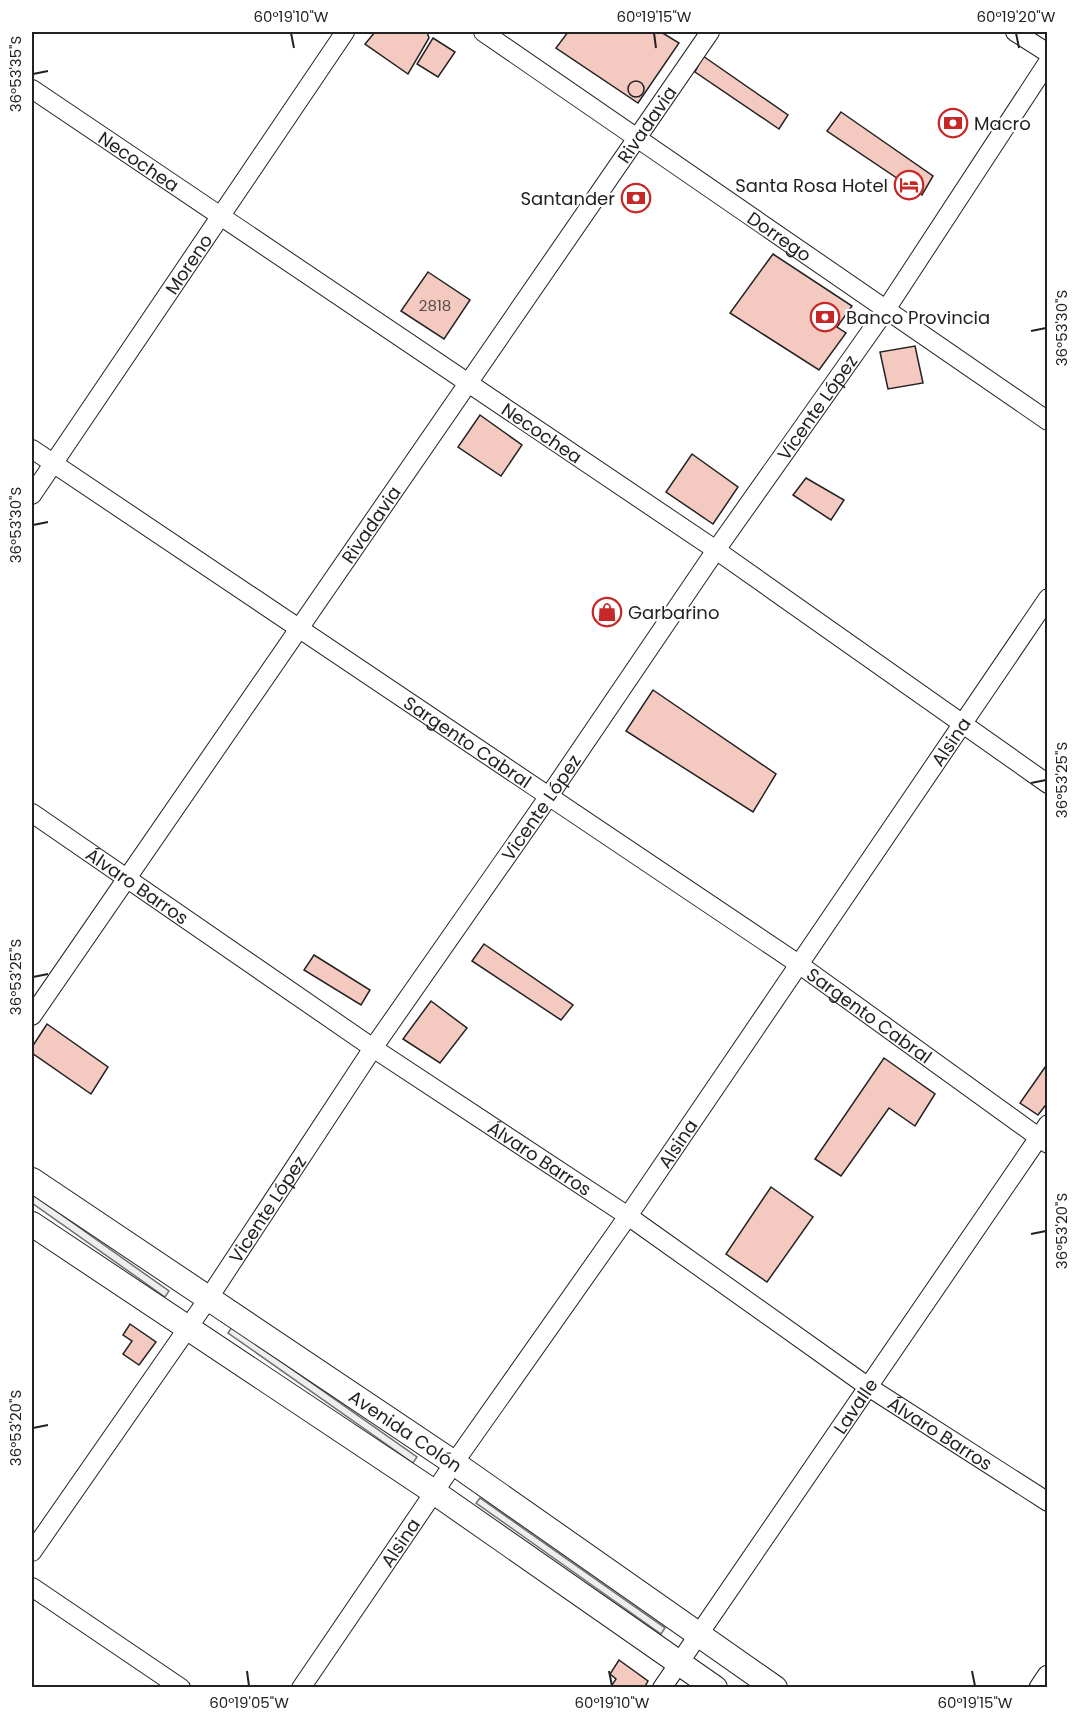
<svg xmlns="http://www.w3.org/2000/svg" width="1079" height="1719" font-family="Poppins,sans-serif">
  <style>
    .green { fill: #eee; stroke: #6f6f6f; stroke-width: 1.5 }
    .building { fill: #f3c9c0; stroke: #222; stroke-width: 1.5 }
    .lines { fill: none; stroke-linecap: round; stroke-linejoin: round }
    .minor-casing { stroke: #222; stroke-width: 20 }
    .tertiary-casing { stroke: #222; stroke-width: 23 }
    .secondary-casing { stroke: #222; stroke-width: 26 }
    .minor { stroke: #fff; stroke-width: 18 }
    .tertiary { stroke: #fff; stroke-width: 21 }
    .secondary { stroke: #fff; stroke-width: 24 }
    .ticks { fill: none; stroke: #222; stroke-width: 2 }
    .labels { text-anchor: middle; dominant-baseline: central; stroke-width: 4.5; stroke-linejoin: round; paint-order: stroke }
    .number-label { font-size: 15px; fill: #564c4a }
    .poi-label { font-size: 18px; fill: #222; stroke: #fff; text-anchor: start }
    .street-label { font-size: 18px; fill: #222; stroke: #fff }
    .neatline { fill: none; stroke: #222; stroke-width: 2 }
    .ticks-label { font-size: 15px; text-anchor: middle; fill: #222 }
  </style>
  <rect width="100%" height="100%" fill="#fff"/>
  <!-- green -->
  <g class="green">
    <path d="M32,1194l137,97 -4,6 -133,-94z"/>
    <path d="M232,1327l185,130 -4,6 -185,-130z"/>
    <path d="M480,1498l185,130 -4,6 -185,-131z"/>
  </g>
  <!-- building -->
  <g class="building">
    <path d="M375,32h52l2,6 -21,36 -43,-30z"/>
    <path d="M568,32h93l18,11 -41,60 -82,-55z"/>
    <path d="M433,38l22,14 -17,25 -21,-13z"/>
    <path d="M703,56l85,59 -9,14 -84,-57z"/>
    <circle cx="636" cy="89" r="8"/>
    <path d="M841,112l92,64 -11,19 -95,-64z"/>
    <path d="M773,254l79,52 -15,21 9,6 -27,37 -89,-57z"/>
    <path d="M428,272l42,28 -26,39 -43,-28z"/>
    <path d="M915,346l8,37 -35,6 -8,-37z"/>
    <path d="M480,415l42,30 -21,31 -43,-29z"/>
    <path d="M692,454l46,33 -25,37 -47,-32z"/>
    <path d="M806,478l38,22 -13,20 -38,-25z"/>
    <path d="M653,690l123,84 -23,38 -127,-81z"/>
    <path d="M484,944l89,61 -12,15 -89,-59z"/>
    <path d="M314,955l56,35 -9,15 -57,-35z"/>
    <path d="M431,1001l36,27 -27,35 -37,-24z"/>
    <path d="M47,1024l61,43 -17,27 -59,-41v-6z"/>
    <path d="M884,1058l51,36 -20,32 -26,-18 -48,68 -26,-17z"/>
    <path d="M1048,1063v39l-10,13 -18,-12z"/>
    <path d="M771,1187l42,30 -46,65 -41,-28z"/>
    <path d="M130,1324l26,18 -17,23 -16,-11 9,-13 -9,-6z"/>
    <path d="M619,1660l29,21 -4,7h-34l6,-9 -6,-5z"/>
  </g>
  <g class="lines">
    <!-- minor casing -->
    <g class="minor-casing">
      <g id="minor">
        <path id="s1" d="M483,32l565,389"/>
        <path d="M1015,32l33,21"/>
        <path id="s2" d="M32,89l684,461 332,234"/>
        <path id="s3" d="M32,449l768,516 248,179"/>
        <path id="s4" d="M32,495l313,-463"/>
        <path id="s5" d="M32,813l341,235 255,168 239,170 181,116"/>
        <path id="s6" d="M32,1016l678,-984"/>
        <path id="s7" d="M32,1552l176,-253 165,-251 176,-252 167,-246 169,-239 163,-249"/>
        <path d="M32,1587l149,101"/>
        <path id="s8" d="M301,1688l153,-225 174,-247 420,-618"/>
        <path id="s9" d="M662,1688l386,-564"/>
      </g>
    </g>
    <!-- tertiary casing -->
    <g class="tertiary-casing">
      <path id="tertiary" d="M1040,1688l8,-12"/>
    </g>
    <!-- secondary casing -->
    <g class="secondary-casing">
      <g id="secondary">
        <path id="s10" d="M32,1180l422,283 321,225"/>
        <path d="M32,1224l402,268 281,196"/>
      </g>
    </g>
    <!-- minor -->
    <use href="#minor" class="minor"/>
    <!-- tertiary -->
    <use href="#tertiary" class="tertiary"/>
    <!-- secondary -->
    <use href="#secondary" class="secondary"/>
  </g>
  <!-- ticks -->
  <path class="ticks" d="M291,33l3,15M654,33l2,15M1016,33l3,15M33,74l15,-3M1031,331l15,-3M33,525l15,-3M1031,783l15,-3M33,977l15,-3M1031,1234l15,-3M33,1428l15,-3M247,1671l2,15M609,1671l3,15M972,1671l3,15"/>
  <!-- icons -->
  <defs>
    <g id="bank-ring" transform="scale(1.5)"><circle r="9.5" fill="#fff" stroke="#c62828" stroke-width="1.5"/><path d="M-6-4H6V4H-6ZM0-2.3a2.3 2.3 0 1 0 0 4.6a2.3 2.3 0 1 0 0-4.6Z" fill="#c62828"/></g>
    <g id="hotel-ring" transform="scale(1.5)"><circle r="9.5" fill="#fff" stroke="#c62828" stroke-width="1.5"/><path d="M-6-4.5h1.5V1H6V5H4.5V3h-9V5H-6ZM-4 0a1.8 1.8 0 1 1 3.6 0ZM.5 0V-2.5h3Q6-2.5 6 0Z" fill="#c62828"/></g>
    <g id="shop-ring" transform="scale(1.5)"><circle r="9.5" fill="#fff" stroke="#c62828" stroke-width="1.5"/><path d="M-5-2.5h2.3a2.7 3.5 0 0 1 5.4 0H5L5.5 6h-11ZM-1.5-2.5h3a1.5 2.3 0 0 0-3 0Z" fill="#c62828"/></g>
  </defs>
  <g fill-rule="evenodd">
    <use href="#bank-ring" x="953" y="123"/>
    <use href="#hotel-ring" x="909" y="185"/>
    <use href="#bank-ring" x="636" y="198"/>
    <use href="#bank-ring" x="825" y="317"/>
    <use href="#shop-ring" x="607" y="612"/>
  </g>
  <g class="labels">
    <!-- number labels -->
    <g class="number-label">
      <text x="435" y="305">2818</text>
    </g>
    <!-- poi labels -->
    <g class="poi-label">
      <text x="974" y="123">Macro</text>
      <text x="888" y="185" text-anchor="end">Santa Rosa Hotel</text>
      <text x="615" y="198" text-anchor="end">Santander</text>
      <text x="846" y="317">Banco Provincia</text>
      <text x="628" y="612">Garbarino</text>
    </g>
    <!-- street labels -->
    <g class="street-label">
      <text stroke="none"><textPath href="#s6" startOffset="1083">Rivadavia</textPath></text>
      <text stroke="none"><textPath href="#s2" startOffset="129">Necochea</textPath></text>
      <text stroke="none"><textPath href="#s1" startOffset="360">Dorrego</textPath></text>
      <text stroke="none"><textPath href="#s4" startOffset="279">Moreno</textPath></text>
      <text stroke="none"><textPath href="#s7" startOffset="1388">Vicente López</textPath></text>
      <text stroke="none"><textPath href="#s2" startOffset="615">Necochea</textPath></text>
      <text stroke="none"><textPath href="#s6" startOffset="597">Rivadavia</textPath></text>
      <text stroke="none"><textPath href="#s3" startOffset="525">Sargento Cabral</textPath></text>
      <text stroke="none"><textPath href="#s8" startOffset="1148">Alsina</textPath></text>
      <text stroke="none"><textPath href="#s7" startOffset="902">Vicente López</textPath></text>
      <text stroke="none"><textPath href="#s5" startOffset="128">Álvaro Barros</textPath></text>
      <text stroke="none"><textPath href="#s3" startOffset="1011">Sargento Cabral</textPath></text>
      <text stroke="none"><textPath href="#s8" startOffset="662">Alsina</textPath></text>
      <text stroke="none"><textPath href="#s5" startOffset="614">Álvaro Barros</textPath></text>
      <text stroke="none"><textPath href="#s7" startOffset="416">Vicente López</textPath></text>
      <text stroke="none"><textPath href="#s9" startOffset="342">Lavalle</textPath></text>
      <text stroke="none"><textPath href="#s10" startOffset="450">Avenida Colón</textPath></text>
      <text stroke="none"><textPath href="#s5" startOffset="1100">Álvaro Barros</textPath></text>
      <text stroke="none"><textPath href="#s8" startOffset="176">Alsina</textPath></text>
    </g>
  </g>
  <!-- border -->
  <rect width="1079" height="1719" fill="none" stroke="#ffffff" stroke-width="66"/>
  <rect x="33" y="33" width="1013" height="1653" class="neatline"/>
  <g class="ticks-label">
    <text x="291" y="22">60°19'10"W</text>
    <text x="654" y="22">60°19'15"W</text>
    <text x="1016" y="22">60°19'20"W</text>
    <text transform="translate(16 74) rotate(-90)" y="5">36°53'35"S</text>
    <text transform="translate(1062 328) rotate(-90)" y="5">36°53'30"S</text>
    <text transform="translate(16 525) rotate(-90)" y="5">36°53'30"S</text>
    <text transform="translate(1062 780) rotate(-90)" y="5">36°53'25"S</text>
    <text transform="translate(16 977) rotate(-90)" y="5">36°53'25"S</text>
    <text transform="translate(1062 1231) rotate(-90)" y="5">36°53'20"S</text>
    <text transform="translate(16 1428) rotate(-90)" y="5">36°53'20"S</text>
    <text x="249" y="1708">60°19'05"W</text>
    <text x="612" y="1708">60°19'10"W</text>
    <text x="975" y="1708">60°19'15"W</text>
  </g>
</svg>
